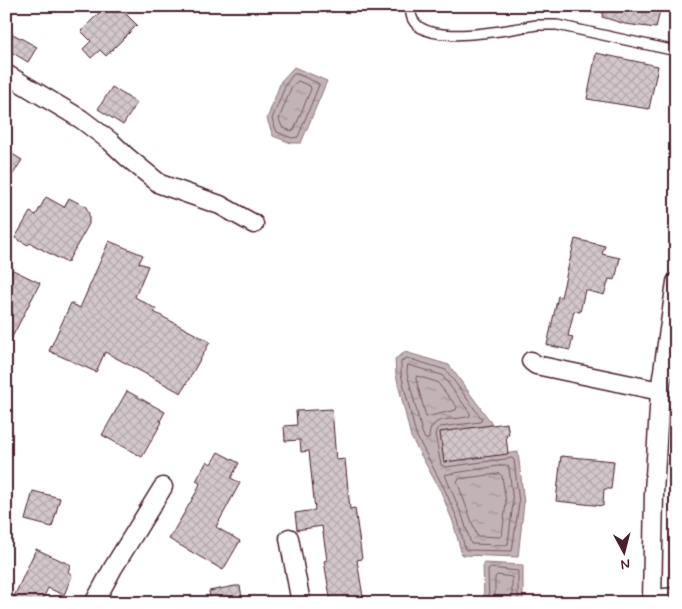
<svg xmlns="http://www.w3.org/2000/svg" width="682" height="609" font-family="Mynerve,sans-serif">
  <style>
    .water { fill: url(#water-ripples); stroke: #91787e }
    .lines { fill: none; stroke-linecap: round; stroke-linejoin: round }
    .shore { stroke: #7a5a63; stroke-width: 1 }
    .building { fill: url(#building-cross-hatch); stroke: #4a1f2b }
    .lane-casing { stroke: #4a1f2b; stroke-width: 12 }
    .street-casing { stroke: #4a1f2b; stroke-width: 21 }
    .lane { stroke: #fff; stroke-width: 9 }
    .street { stroke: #fff; stroke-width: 18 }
  </style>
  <defs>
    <pattern id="water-ripples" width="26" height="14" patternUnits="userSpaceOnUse" patternTransform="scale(1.25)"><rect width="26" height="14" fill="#c1b3b6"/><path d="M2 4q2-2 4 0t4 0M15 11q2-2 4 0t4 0" fill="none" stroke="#9f9194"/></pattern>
    <pattern id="building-cross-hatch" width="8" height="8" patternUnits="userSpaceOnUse" patternTransform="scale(1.25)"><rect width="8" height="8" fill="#d2c7cb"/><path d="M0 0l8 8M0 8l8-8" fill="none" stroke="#b6aaae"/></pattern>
  </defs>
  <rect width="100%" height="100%" fill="#fff"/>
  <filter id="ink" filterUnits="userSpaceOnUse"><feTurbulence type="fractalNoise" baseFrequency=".02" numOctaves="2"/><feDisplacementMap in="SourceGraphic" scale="10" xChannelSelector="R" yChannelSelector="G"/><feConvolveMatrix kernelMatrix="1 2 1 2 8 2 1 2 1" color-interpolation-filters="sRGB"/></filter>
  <g filter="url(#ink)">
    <!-- water -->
    <g class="water">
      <path d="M294,67l33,14 -26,62h-10l-18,-7 -6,-17 14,-38z"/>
      <path d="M405,352l44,13 44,60 -53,7 4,30 74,-10 6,51 -6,54 -56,-2 -9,-33 -12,-30 -30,-55 -15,-62 -1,-16z"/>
      <path d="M483,563l40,2v38h-39z"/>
    </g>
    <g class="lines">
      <!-- shore -->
      <g class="shore">
        <path d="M294,74h3l21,9 1,2 -21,52 -6,1 -15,-6 -5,-13 14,-35z"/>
        <path d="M298,81l12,5 1,3 -17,41 -3,1 -9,-4 -3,-8 12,-31z"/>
        <path d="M407,358l39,12 36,49 -2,3 -40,5 -3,2 -2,5 6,31 5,2 66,-9 2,2 5,43 -7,48 -45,-1 -2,-1 -7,-29 -13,-30 -29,-55 -15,-61v-12z"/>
        <path d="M408,365l34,10 28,38v3c-18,6 -41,-3 -41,23h-4l-3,-7 -15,-59z"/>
        <path d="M417,376l20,6 20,25 -1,3 -30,7 -10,-38z"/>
        <path d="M506,465l3,2 4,36 -5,41 -2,1 -35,-1 -8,-26 -18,-43z"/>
        <path d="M500,474l2,2 4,27 -4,33 -3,1 -22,-1 -20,-55 2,-2z"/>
        <path d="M489,603l-1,-33 3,-2 27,3v32"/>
        <path d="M495,603v-26l2,-2 15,2v26"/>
      </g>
    </g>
    <!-- building -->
    <g class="building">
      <path d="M106,6h12l19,19 -31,31 -6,-6 -9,8 -8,-9 8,-8 -10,-10z"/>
      <path d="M604,6h57l-5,22 -31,-4 -23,-7z"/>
      <path d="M13,34l24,13 -9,15 -22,-13v-4z"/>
      <path d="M596,53l62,13 -9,43 -62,-10z"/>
      <path d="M112,87l25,16 -14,22 -25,-16z"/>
      <path d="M6,150l16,10 -16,25z"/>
      <path d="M46,197l18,10 5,-9 17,9 3,7v10l-22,39 -37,-20 -2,2 -13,-7 15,-26 6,3z"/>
      <path d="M575,239l30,7 -3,8 18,4 -5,22 -6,-1 -5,16 -19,-5 -5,22 -6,-1 -6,25 5,1 -3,13 -23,-5 11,-49 3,1z"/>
      <path d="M109,241l34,14 -4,8 9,3 -13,31 21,12 -2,3 56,30 -29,51 -76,-41 -9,20 -47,-21 22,-48 9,5z"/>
      <path d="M13,270l27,13 -34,66v-76l4,2z"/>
      <path d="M127,391l38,21 -5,9 2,1 -20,35 -40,-22z"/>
      <path d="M332,409l4,51 9,-1 5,50 5,-1 7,51 -5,1 7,43h-33l-7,-42 3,-1 -5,-34 -25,4 -2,-17 20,-3 -6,-59 -8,1 -1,-12 -15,1 -1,-15 13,-1 -1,-14z"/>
      <path d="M507,423l2,12h-3l2,19 -64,8 -4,-30z"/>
      <path d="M218,452l21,11 -8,15 9,5 -24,44 24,14 -17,29 -54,-31 28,-48 3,-8 -4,-2 11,-20 4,3z"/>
      <path d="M561,456l53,5 -3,28h-7l-1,17 -47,-5z"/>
      <path d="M33,491l27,7 -8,29 -27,-7z"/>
      <path d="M36,549l35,16 -3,6 4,5 -8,19 -16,-7 -7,15h-30z"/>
      <path d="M235,586h5l3,17h-32l-2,-12z"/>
    </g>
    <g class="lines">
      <!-- lane casing -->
      <g class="lane-casing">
        <path id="lane" d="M411,6c-7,48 103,22 126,19 7,0 13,0 20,0l119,26"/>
      </g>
      <!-- street casing -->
      <g class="street-casing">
        <g id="street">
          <path d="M6,74l75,45 29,22 17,16 33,27 60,21 34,19"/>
          <path d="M531,361l5,4 124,26"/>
          <path d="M289,538l12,65"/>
          <path d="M652,599l24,-2"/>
          <path d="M94,603l19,-35 50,-81"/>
          <path d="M652,603l2,-110 6,-102 16,-109"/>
        </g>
      </g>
      <!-- lane -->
      <use href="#lane" class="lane"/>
      <!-- street -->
      <use href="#street" class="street"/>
    </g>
  </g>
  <!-- margin -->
  <rect width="682" height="609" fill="none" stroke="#fff" stroke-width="25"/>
  <rect x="12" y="12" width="657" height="584" fill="none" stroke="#4a1f2b" stroke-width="2" filter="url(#ink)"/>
  <!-- north arrow -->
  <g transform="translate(624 552) rotate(173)" stroke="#ffffff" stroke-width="4" paint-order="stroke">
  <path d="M0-4L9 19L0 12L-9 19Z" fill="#4a1f2b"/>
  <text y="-8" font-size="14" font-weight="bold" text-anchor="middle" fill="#4a1f2b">N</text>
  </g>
</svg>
